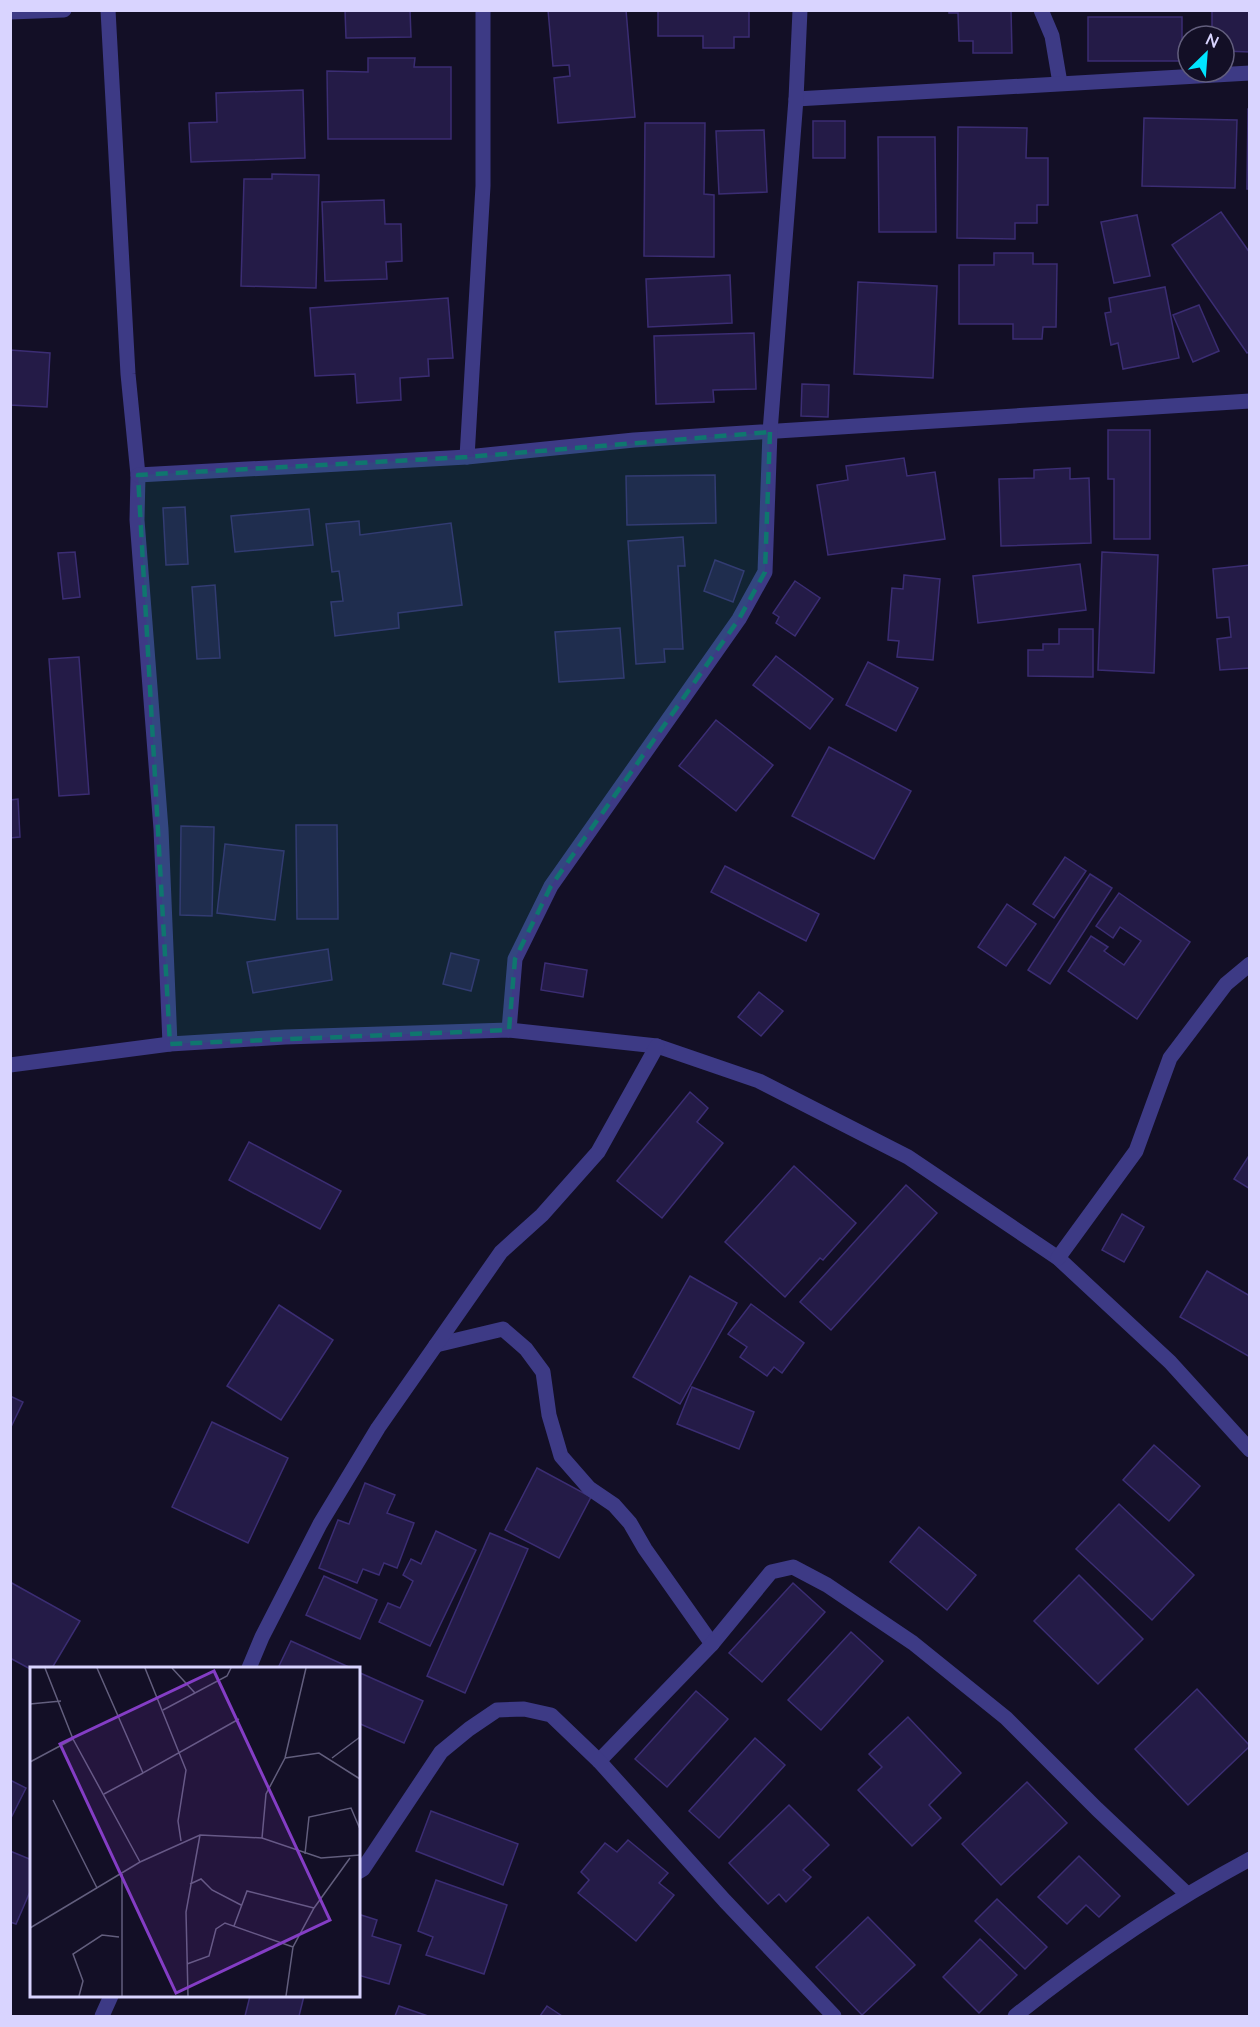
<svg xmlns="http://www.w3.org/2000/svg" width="1260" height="2027" font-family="Lato,sans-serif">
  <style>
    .building { fill: #241b47; stroke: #3b2d73; stroke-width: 1.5 }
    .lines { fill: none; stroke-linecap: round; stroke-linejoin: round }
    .street { stroke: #3d3a85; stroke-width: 15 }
    .marked { fill: #0f766e; fill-opacity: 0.2; stroke: #0f766e; stroke-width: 4.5; stroke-dasharray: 12 8; stroke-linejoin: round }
    .inset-road { fill: none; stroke: #625e7d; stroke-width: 1.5 }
    .view { fill: #843dc5; fill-opacity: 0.15; stroke: #843dc5; stroke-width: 3 }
    .inset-edge { fill: none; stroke: #d9d4ff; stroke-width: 3 }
  </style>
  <rect width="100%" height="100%" fill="#130f26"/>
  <!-- building -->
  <g class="building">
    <path d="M345,10h65l1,27 -65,1z"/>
    <path d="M548,10h78l9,107 -77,6 -4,-45 16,-2 -1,-11 -16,1z"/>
    <path d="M658,10h91v27h-15v11h-31v-12h-45z"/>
    <path d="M949,10h62l1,43h-39v-12h-14l-1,-28h-9z"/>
    <path d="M1212,10h38v42l-26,-1v-15h-12z"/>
    <rect x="1088" y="17" width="94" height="44"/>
    <path d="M368,58h47l-1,9h37v72h-123l-1,-68 41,1z"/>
    <path d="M303,90l2,68 -114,4 -2,-39 28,-1 -1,-29z"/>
    <path d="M1248,109h2v80h-3z"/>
    <path d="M1144,118l93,2 -2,68 -93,-2z"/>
    <rect x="813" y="121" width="32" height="37"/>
    <path d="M645,123h60l-1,71 10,1v62l-70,-1z"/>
    <path d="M958,127l69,1 -1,30h22v47h-11v18h-22v16l-58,-1z"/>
    <path d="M764,130l3,62 -48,2 -3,-63z"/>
    <path d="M878,137h57l1,95h-57z"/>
    <path d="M272,174l47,1 -3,113 -75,-2 3,-107h28z"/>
    <path d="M384,200l1,24h16l1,37 -16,1 1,17 -62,2 -3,-79z"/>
    <path d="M1221,212l29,41v98l-3,2 -75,-108z"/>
    <path d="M1137,215l13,61 -36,7 -13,-61z"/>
    <path d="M994,253h39v11h24l-1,63h-13l-1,12h-29v-15h-54v-59h35z"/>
    <path d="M730,275l2,48 -84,4 -2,-48z"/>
    <path d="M858,282l79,4 -4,92 -79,-4z"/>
    <path d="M1165,287l14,71 -56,11 -5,-26 -7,2 -6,-32 6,-1 -2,-14z"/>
    <path d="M448,298l5,60 -25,1 1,17 -29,2 1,22 -44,3 -2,-29 -40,2 -5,-68z"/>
    <path d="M1199,305l20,46 -26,11 -20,-47z"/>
    <path d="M754,333l2,56 -43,1 1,12 -58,2 -2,-68z"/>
    <path d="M10,350l40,3 -3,54 -37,-2z"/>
    <path d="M802,384l27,1 -1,32 -27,-1z"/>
    <path d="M1108,430h42v109h-36v-60h-6z"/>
    <path d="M904,458l3,18 28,-4 10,67 -117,16 -11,-70 31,-5 -2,-14z"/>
    <path d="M1070,468v11l19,-1 2,65 -90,3 -2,-67 35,-1v-8z"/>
    <path d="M715,475l1,48 -89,2 -1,-49z"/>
    <path d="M185,507l3,57 -22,1 -3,-57z"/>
    <path d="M309,509l4,36 -78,7 -4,-36z"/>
    <path d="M359,521l1,14 91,-12 11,82 -64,8 1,15 -64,8 -4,-34 12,-1 -4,-30 -7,1 -6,-48z"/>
    <path d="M683,537l2,29h-7l5,83h-19l1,13 -29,2 -8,-123z"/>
    <path d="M75,552l5,45 -17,2 -5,-46z"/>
    <path d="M1102,552l56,3 -4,118 -56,-3z"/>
    <path d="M715,560l29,11 -11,31 -29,-11z"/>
    <path d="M1080,564l6,46 -108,13 -5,-47z"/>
    <path d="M1250,565v103l-30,2 -3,-31 14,-2 -2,-20 -12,1 -4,-49z"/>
    <path d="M904,575l36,4 -7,81 -36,-3 2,-16 -11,-1 4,-52 11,1z"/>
    <path d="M795,581l25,17 -25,38 -19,-13 3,-6 -6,-4z"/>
    <path d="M215,585l5,73 -23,1 -5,-72z"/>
    <path d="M620,628l4,50 -65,4 -4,-50z"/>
    <path d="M1059,629h34v48l-65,-1v-26h15v-6h16z"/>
    <path d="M776,656l57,43 -23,30 -57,-44z"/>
    <path d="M79,657l10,137 -30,2 -10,-137z"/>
    <path d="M868,662l50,26 -22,43 -50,-26z"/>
    <path d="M716,720l57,45 -37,46 -57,-45z"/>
    <path d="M829,747l82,44 -37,68 -82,-43z"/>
    <path d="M18,799l2,38 -10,1v-38z"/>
    <path d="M296,825h41l1,94h-41z"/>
    <path d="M181,826l33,1 -2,89 -32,-1z"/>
    <path d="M225,844l59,7 -9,69 -58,-7z"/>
    <path d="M1065,857l21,14 -32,47 -21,-14z"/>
    <path d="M725,866l94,48 -13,27 -95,-49z"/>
    <path d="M1090,874l22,14 -62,96 -22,-14z"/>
    <path d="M1119,893l71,49 -53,77 -69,-48 23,-35 17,11 -4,4 20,14 17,-24 -21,-14 -7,11 -17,-12z"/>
    <path d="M1007,904l29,20 -30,42 -28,-19z"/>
    <path d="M328,949l4,31 -79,13 -6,-31z"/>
    <path d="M451,953l28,7 -8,31 -28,-7z"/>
    <path d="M545,963l42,7 -4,27 -42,-7z"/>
    <path d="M759,992l24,19 -22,25 -23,-19z"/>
    <path d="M690,1092l18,16 -11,14 26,21 -61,75 -45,-37z"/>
    <path d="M249,1142l92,49 -21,38 -91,-49z"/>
    <path d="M1250,1154v35l-16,-10z"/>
    <path d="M794,1166l62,57 -33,37 -3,-2 -35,39 -60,-55z"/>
    <path d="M906,1185l31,28 -106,117 -31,-28z"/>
    <path d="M1122,1214l22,13 -20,35 -22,-12z"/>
    <path d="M1207,1271l43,25v61l-70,-40z"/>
    <path d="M690,1276l47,27 -57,101 -47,-27z"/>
    <path d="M751,1304l53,39 -22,30 -8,-6 -7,9 -27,-19 7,-10 -19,-13z"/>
    <path d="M279,1305l54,35 -52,80 -54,-34z"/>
    <path d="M692,1387l62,25 -15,37 -62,-25z"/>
    <path d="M10,1396l13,6 -13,27z"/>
    <path d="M212,1422l76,36 -40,85 -76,-36z"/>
    <path d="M1154,1445l46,41 -31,35 -46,-41z"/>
    <path d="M537,1468l54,29 -32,61 -54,-28z"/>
    <path d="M365,1483l30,12 -8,18 27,10 -17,45 -13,-5 -5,12 -16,-6 -6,14 -38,-15 19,-48 11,4z"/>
    <path d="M1119,1504l75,71 -42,45 -76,-71z"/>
    <path d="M919,1527l57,48 -29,35 -57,-48z"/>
    <path d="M436,1531l40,19 -46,96 -51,-24 9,-19 12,5 13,-27 -10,-6 8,-16 10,5z"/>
    <path d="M490,1533l38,16 -63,144 -38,-17z"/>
    <path d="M1079,1575l64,64 -45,45 -64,-63z"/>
    <path d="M324,1576l53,24 -17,39 -54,-24z"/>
    <path d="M10,1582l70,39 -28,47 -20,2 -22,-12z"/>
    <path d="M793,1583l32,29 -63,70 -33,-29z"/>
    <path d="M851,1632l32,29 -62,69 -33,-30z"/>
    <path d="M291,1641l60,27h-73z"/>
    <path d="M358,1672l65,29 -19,42 -46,-20z"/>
    <path d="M1197,1689l53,57 -62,59 -53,-56z"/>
    <path d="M696,1691l32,28 -61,68 -32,-28z"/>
    <path d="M908,1717l53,56 -32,32 12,13 -29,28 -54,-56 24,-23 -13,-13z"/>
    <path d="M755,1738l30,27 -66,73 -30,-27z"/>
    <path d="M10,1780l16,8 -16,32z"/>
    <path d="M1027,1782l40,41 -66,62 -39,-41z"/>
    <path d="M789,1805l40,40 -26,25 8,7 -25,25 -7,-8 -11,10 -39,-41z"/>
    <path d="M431,1811l87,33 -15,41 -87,-34z"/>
    <path d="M628,1840l40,33 -9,10 15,12 -38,46 -58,-48 11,-13 -8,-8 24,-29 12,9z"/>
    <path d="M10,1851l22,9v27l-16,37 -6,-2z"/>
    <path d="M1079,1856l41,40 -21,21 -13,-12 -19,19 -29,-27z"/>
    <path d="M436,1880l71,25 -23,69 -58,-19 7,-18 -15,-6z"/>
    <path d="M997,1899l50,48 -22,22 -50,-48z"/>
    <path d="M358,1914l19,6 -5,16 29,9 -12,39 -31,-9z"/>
    <path d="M868,1917l47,48 -53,50 -46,-48z"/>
    <path d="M980,1939l37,36 -38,38 -36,-36z"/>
    <path d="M250,1996h54l-5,20h-54z"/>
    <path d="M399,2006l29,10h-33z"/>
    <path d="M547,2006l15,10h-22z"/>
  </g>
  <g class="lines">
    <!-- street -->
    <g class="street">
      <path d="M108,10l20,364 10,101 -1,45 24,309 9,215"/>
      <path d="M483,10v176l-16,271 167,-17 616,-39"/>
      <path d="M1041,10l11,26 8,47"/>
      <path d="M10,12l54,-2"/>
      <path d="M796,99l454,-26"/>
      <path d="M138,475l329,-18"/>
      <path d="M509,1030l6,-71 36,-73 188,-267 26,-47 5,-140 26,-333 4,-89"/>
      <path d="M10,1065l160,-21 115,-7 224,-7 148,16 102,35 149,76 150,101 112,104 80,88"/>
      <path d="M1058,1258l78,-107 34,-93 56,-74 24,-20"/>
      <path d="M436,1345l67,-16 23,20 17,23 6,43 12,41 28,32 25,17 16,18 15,26 67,95"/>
      <path d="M249,1668l13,-31 58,-113 58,-96 123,-176 41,-37 56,-63 59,-106"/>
      <path d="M599,1761l113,-117 59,-72 22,-5 34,18 86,58 93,75 91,91 90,85"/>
      <path d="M358,1872l5,-3 78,-117 28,-23 28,-19 27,-1 27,6 48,46 126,140 109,115"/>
      <path d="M102,2016l9,-20"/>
      <path d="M1015,2016c74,-59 151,-112 235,-157"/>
    </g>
  </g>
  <!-- marked area -->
  <path class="marked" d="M770,432l-5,140 -26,47 -188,267 -36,73 -6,71 -339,14 -32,-569 329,-18z"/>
  <!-- overview -->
  <g transform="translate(30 1667)">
    <rect width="330" height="330" fill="#130f26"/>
    <path class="inset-road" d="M15,1l28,71 67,123M67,1l46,105 96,-54M115,1l41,102 -8,51 3,20M142,1l23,25M0,37l31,-3M133,43l64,-34 4,-8M255,91l34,-5 41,26M302,91l28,-21M0,95l43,-23M74,127l39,-21M23,133l44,88M232,171l4,-44 19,-36 21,-90M275,187l4,-37 42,-9 9,21M92,207v122M160,217l11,-5 11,11 29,15M204,259l13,-35 67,17M0,261l110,-66 60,-27 62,3 59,20 39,-3M157,297l22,-8 7,-27 9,-6 68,24M49,329l4,-15 -10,-27 29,-19 17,2M158,329l-2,-84 14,-77M256,329l7,-49 21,-39 36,-50"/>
    <path class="view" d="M184,4l116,249 -154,73 -116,-249z"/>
    <rect width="330" height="330" class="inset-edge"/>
  </g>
  <!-- border -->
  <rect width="1260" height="2027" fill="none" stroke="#d9d4ff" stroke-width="24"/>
  <!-- north arrow -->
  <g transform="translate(1206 54) rotate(25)"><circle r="28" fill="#130f26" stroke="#625e7d" stroke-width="1.5"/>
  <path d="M0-4.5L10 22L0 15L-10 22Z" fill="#00e5ff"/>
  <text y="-9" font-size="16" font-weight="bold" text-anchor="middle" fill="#d9d4ff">N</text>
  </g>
</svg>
